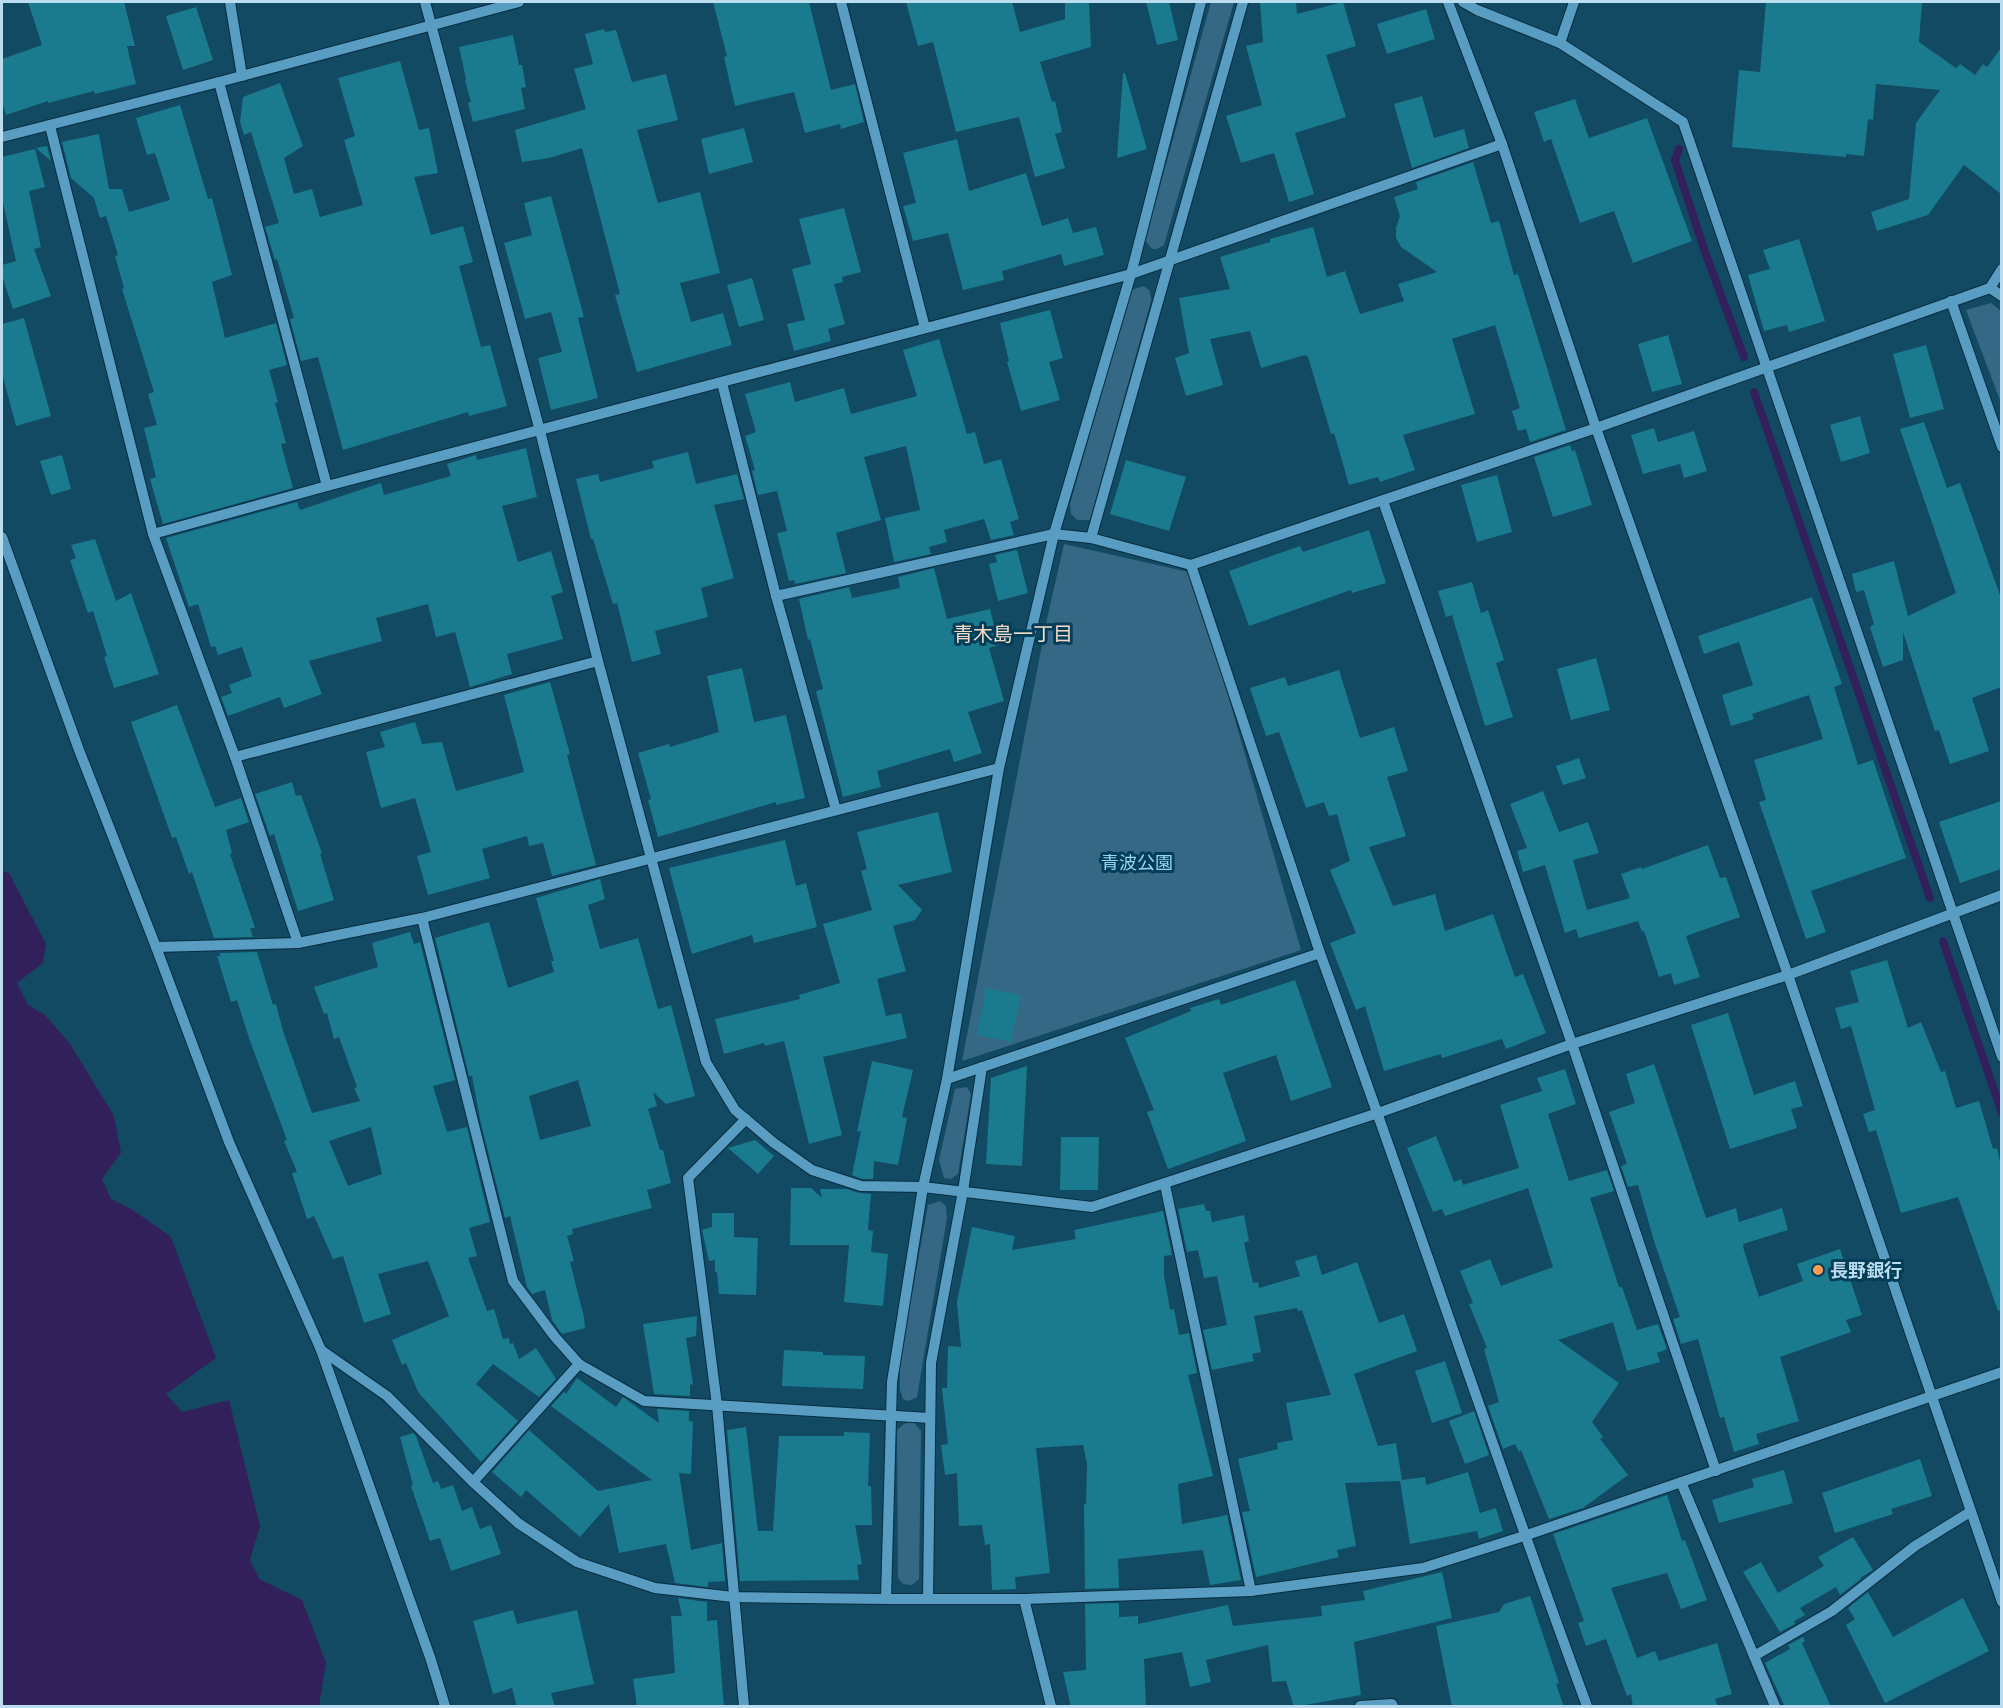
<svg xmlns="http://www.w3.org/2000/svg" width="2003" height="1708" font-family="'Open Sans','Noto Sans JP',sans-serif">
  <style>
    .green { fill: #356884 }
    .water { fill: #32205b }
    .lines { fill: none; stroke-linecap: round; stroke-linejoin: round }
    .stream { stroke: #32205b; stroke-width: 8 }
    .building { fill: #1a7b8e; fill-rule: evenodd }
    .minor-casing { stroke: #072d3f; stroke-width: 12 }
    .minor { stroke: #599dc2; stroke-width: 10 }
    .poi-dot { fill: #fe9c57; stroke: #023e57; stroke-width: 2 }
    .labels { text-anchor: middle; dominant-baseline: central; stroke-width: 6; stroke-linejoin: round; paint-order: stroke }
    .park-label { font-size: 18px; fill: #97d4f6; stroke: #023e57 }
    .poi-label { font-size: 18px; font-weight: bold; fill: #bcddf0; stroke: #023e57; text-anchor: start }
    .neighbourhood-label { font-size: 20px; fill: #f7dbc9; stroke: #023e57 }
  </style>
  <rect width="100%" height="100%" fill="#124963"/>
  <!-- green -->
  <g class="green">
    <path d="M1211,2h23l-70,243 -7,4h-5l-7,-9z"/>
    <path d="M1144,286l6,5 1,10 -61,219h-13l-6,-6 -1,-10 61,-214z"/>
    <path d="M1991,303l10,8v92l-35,-93z"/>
    <path d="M1064,544l129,29 108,377 -339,111 85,-442z"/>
    <path d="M967,1087l4,7 -13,80 -7,5 -7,-1 -5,-18 16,-71z"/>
    <path d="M940,1201l6,5 1,12 -30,179 -8,4 -6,-2 -3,-9v-29l28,-156z"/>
    <path d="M913,1421l8,10 -2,148 -7,6 -9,-1 -5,-6 -1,-148 7,-6z"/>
  </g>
  <!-- water -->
  <path class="water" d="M2,871l7,2 37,71 -3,19 -26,20 11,22 17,10 25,29 44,72 7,37 -19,26 9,20 22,11 38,27 45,121 -50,36 16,18 47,-12 31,126 -10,34 9,19 43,21 24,63 -7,43h-317z"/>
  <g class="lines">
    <!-- stream -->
    <g class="stream">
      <path d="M1679,149l-4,11 30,92 39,105"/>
      <path d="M1754,392l176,506"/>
      <path d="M1943,941l59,172"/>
    </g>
  </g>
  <!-- building -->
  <g class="building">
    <path d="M28,2h96l11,44h-8l9,38 -41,10 -1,-3 -46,12v-2l-42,14 -4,-13v-43l40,-14z"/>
    <path d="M713,2h96l22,88 24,-6 9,38 -23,7 -1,-5 -35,9 -11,-41 -59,14 -11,-49 3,-1z"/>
    <path d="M906,2h106l8,30 45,-13v-17h24l2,45 -51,15 12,40 3,-1 7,31 -7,2 10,34 -30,9 -16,-60 -63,15 -23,-90 -15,4z"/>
    <path d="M1146,2h23l9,38 -21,5z"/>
    <path d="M1260,2h36l1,12 46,-12 13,44 -30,9 20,62 -51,16 19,61 -25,8 -15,-49 -33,10 -15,-47 36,-11 -16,-59 17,-4z"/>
    <path d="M1766,2h156l-3,40 37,26 4,-4 15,11 8,-11 4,3 14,-19v146l-37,-29 -36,50 -51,16 -6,-19 38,-13 7,-76 24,-33 -64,-6 -3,36 -5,-1 -4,37 -18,-2v3l-114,-10 7,-77 21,2z"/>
    <path d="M196,7l17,53 -30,10 -17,-54z"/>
    <path d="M1426,9l9,30 -48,15 -10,-30z"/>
    <path d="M604,29l1,3 11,-2 16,52 34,-8 12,46 -41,10 21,73 42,-11 20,81 -40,10 11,39 32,-9 9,32 -95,27 -22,-77 5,-1 -38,-146 -33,10 -27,4 -7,-32 71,-21 -12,-40 19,-5 -8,-30z"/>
    <path d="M513,35l6,30h3l4,22 -5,1 4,21 -52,13 -5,-19 3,-1 -6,-22 1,-1 -7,-32z"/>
    <path d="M400,61l19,69 10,-2 9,45 -24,4 17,58 32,-9 10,36 -14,4 22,81 9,-2 17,61 -38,10 -1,-4 -125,38 -25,-93 -17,4 -11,-42 4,-1 -17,-59 -2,1 -10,-33 14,-4 -28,-91 -7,3 -4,-13 3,-25 37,-14 23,63 -19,12 10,36 18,-5 8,28 43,-12 -19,-65 11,-4 -17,-58z"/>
    <path d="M1123,73h2l22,76 -30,9z"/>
    <path d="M1422,96l12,42 30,-9 5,19 -57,20 -18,-64z"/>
    <path d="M1575,99l14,39 58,-20 45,123 -59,22 -19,-52 -34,12 -29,-84 -7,3 -10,-30z"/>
    <path d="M180,105l28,94 4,-1 20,77 -20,7 13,56 51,-15 11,42 -18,5 9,32 -3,1 11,40 -5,1 12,44 -130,36 -13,-45 6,-2 -12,-49 13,-3 -9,-31 6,-2 -32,-103 2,-1 -9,-32 3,-1 -12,-39 -6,2 -6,-20 -23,-20 -9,-36 37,-8 10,55h13l7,23 41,-12 -15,-47 -8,2 -11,-37z"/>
    <path d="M744,128l9,34 -44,12 -8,-35z"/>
    <path d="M957,139l12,52 57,-18 16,53 26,-8 5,15 23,-6 8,28 -40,11 -3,-12 -59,17 2,9 -41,10 -15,-57 -35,8 -10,-35 13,-3 -13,-50z"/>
    <path d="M47,146l4,15 -15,-13z"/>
    <path d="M35,149l10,38 -16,4 12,56 -7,2 17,47 -38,13 -11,-33v-11l14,-4 -14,-63v-41z"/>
    <path d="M1473,162l18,61 8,-2 15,54 4,-1 48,156 -36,12 -4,-13 -8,2 -6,-20 8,-3 -25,-83 -43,14 23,75 -72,21 12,35 -35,12 -2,-5 -29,8 -15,-52 -3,1 -23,-77 -3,-2 -44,13 -11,-37 -40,8 13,46 -37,11 -11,-38 14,-5 -10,-55 51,-9 -10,-32 50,-15v-3l43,-12 14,50 18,-6 15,43 44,-13 -6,-17 39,-12 -36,-25 -5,-9v-10l4,-12 -6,-19 24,-8 -2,-7z"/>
    <path d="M551,196l33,121 -6,1 20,80 -47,12 -13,-52 24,-6 -11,-40 -26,7 -21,-76 28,-8 -8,-32z"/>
    <path d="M844,208l17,64 -19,5 1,5 -9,2 11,40 -17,5 3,12 -37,10 -7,-27 18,-4 -13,-51 19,-5 -12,-45z"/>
    <path d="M1799,239l26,82 -36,11 -2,-7 -23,6 -16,-56 22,-6 -7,-19z"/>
    <path d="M752,278l12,42 -25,7 -12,-42z"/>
    <path d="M1050,310l13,48 -14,4 11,38 -39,11 -14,-49 2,-1 -9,-38z"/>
    <path d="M24,318l27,98 -35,10 -14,-53v-49z"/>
    <path d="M1668,335l14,49 -30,8 -14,-48z"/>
    <path d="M939,339l28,95 8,-2 9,32 17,-5 18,60 -9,3 4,13 -23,5 -7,-21 -40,11 3,12 -18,5 2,7 -37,8 -9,-44 35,-8 -14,-64 -42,11 17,63 -45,13 10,40 -51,11 -1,-4 -5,1 -12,-48 10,-2 -10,-40 -19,4 -6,-24 3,-1 -10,-34 11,-4 -11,-38 45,-12 5,20 49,-14 7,26 66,-18 -14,-46z"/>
    <path d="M1926,345l18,64 -34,9 -17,-64z"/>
    <path d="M1860,416l10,37 -29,9 -11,-37z"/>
    <path d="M1924,422l23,66 13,-5 41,115v89l-29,11 17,53 -39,13 -11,-34 -4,1 -32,-99v28l-20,7 -13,-40 4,-3 -10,-34 -8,2 -4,-18 42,-13 14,55 48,-23 -56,-164z"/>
    <path d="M1654,428l4,14 36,-11 13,40 -23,7 -4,-14 -37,10 -12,-39z"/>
    <path d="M1570,445l2,6 3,-1 17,55 -39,12 -19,-60z"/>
    <path d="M526,448l11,49 -35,9 16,56 33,-11 12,41 -12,4 12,43 -56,15 5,20 -42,13 -15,-55 -19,5 -8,-33 -52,14 6,23 -73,20 13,33 -38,14 -4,-11 -52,19 -7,-19 11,-4 -3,-8 23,-9 -10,-29 -24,8 -3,-9 -4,1 -13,-43 -9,3 -23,-69 131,-36 3,8 81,-27 3,12 67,-19 -4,-12 29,-9 1,5z"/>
    <path d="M688,452l8,32 41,-10 7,25 -30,6 20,73 -33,10 7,29 -53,14 6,23 -29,8 -15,-59 -4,1 -20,-65h-2l-15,-60 22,-5 2,8 54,-14 -2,-7z"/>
    <path d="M62,455l9,34 -20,6 -11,-34z"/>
    <path d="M1126,460l60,17 -17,54 -59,-17z"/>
    <path d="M1497,475l15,57 -35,10 -16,-57z"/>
    <path d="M1369,530l17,53 -34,10 -1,-3 -102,36 -20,-55 71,-25 3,6z"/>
    <path d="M95,539l21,62 15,-8 28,81 -45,14 -10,-31 3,-1 -14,-45 -5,2 -18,-53 6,-2 -5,-13z"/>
    <path d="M1017,550l11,43 -30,8 -9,-37 8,-2 -2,-7z"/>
    <path d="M934,568l13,51 43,-10 9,36 -10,3 15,53 -36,11 14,41 -28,9 -4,-13 -73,22 4,16 -38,10 -27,-106 7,-2 -13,-50 -2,1 -9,-41 50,-12 3,11 48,-10 -2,-11z"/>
    <path d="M1472,582l9,31 7,-3 16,50 -8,3 17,54 -28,9 -33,-111 -6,2 -8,-26z"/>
    <path d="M1812,597l30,87 -8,3 24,78 15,-5 33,98 -95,33 15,41 -20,7 -47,-137 7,-2 -12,-40 69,-21 -14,-44 -57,19 2,5 -23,7 -9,-31 31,-10 -14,-43 -35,12 -6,-18z"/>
    <path d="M1596,658l14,52 -39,10 -14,-51z"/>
    <path d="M742,668l12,54 32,-7 19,83 -29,7v-3l-118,35 -10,-37 3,-1 -13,-46 31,-9 1,3 49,-15 -12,-56z"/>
    <path d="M1339,670l21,68 34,-11 14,44 -21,6 19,59 -37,11 24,59 42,-12 10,37 48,-17 22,63 8,-3 23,59 -40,16 -4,-10 -60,19 -1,-4 -57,17 -19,-65 -9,4 -26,-67 26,-10 -26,-63 20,-9 -13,-47 -8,2 -5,-14 -18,6 -27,-76 -13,4 -16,-48 35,-11 3,9z"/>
    <path d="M550,682l20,72 -3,1 29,110 -44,11 -9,-33 -14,3 -2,-10 -45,13 8,29 -62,17 -11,-39 14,-4 -16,-54 -34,10 -15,-56 19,-5 -5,-15 35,-10 7,22 20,-2 14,49 68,-19 -20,-77z"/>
    <path d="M177,705l38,102 26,-9 8,24 -23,8 6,23 -2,1 25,74h-5l3,9 -39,1 -22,-66 -3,2 -13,-37 -4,1 -41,-116z"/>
    <path d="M1579,758l7,20 -23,7 -7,-19z"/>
    <path d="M292,782l4,14 5,-1 21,58 -2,1 14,46 -36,11 -24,-77 -4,2 -15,-42z"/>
    <path d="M1543,791l16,41 29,-10 11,31 -26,7 14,50 43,-12 -9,-24 20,-7 1,2 66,-24 12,33 6,-1 14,40 -54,19 14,41 -26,8 -3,-12 -12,4 -15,-46 -2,1 -4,-11 -59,17 -3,-9 -11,4 -20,-68 -22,7 -6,-21 10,-3 -17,-44z"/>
    <path d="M2001,801v68l-41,14 -21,-61z"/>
    <path d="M938,812l14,60 -54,13 24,25 -7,10 -22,6 13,45 -29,8 9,37 15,-3 6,25 -84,19 19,78 -33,9 -25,-103 -19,5 -1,-3 -40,11 -9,-35 85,-20 -1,-4 41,-12 -17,-59 49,-14 -11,-39 6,-2 -10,-37z"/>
    <path d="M785,840l11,46 10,-3 11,44 -63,16 -2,-8 -60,19 -23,-86z"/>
    <path d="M600,879l5,20 -17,6 12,44 38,-11 20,71 13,-4 24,91 -29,8 -13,-12 4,14 -9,3 12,41h3l8,33 -24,7 5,18 -80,21 1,5 -6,2 7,25 -4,1 14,55 1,11 -23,6 -10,-14 -7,-30 -13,4 -5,-7 -17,-71 -5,2 -24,-94 -9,-48h-3l-34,-138 54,-16 19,66 46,-16 -3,-11h3l-18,-63zM578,1080l13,46 -51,14 -11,-44z"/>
    <path d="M410,932l4,12 6,-2 35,138 -22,6 14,46 20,-5 23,95 -21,6 8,28 -9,2 19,53 7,-2 9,30 6,-1 1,6 3,-1 6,16 17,-11 20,31 -17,18 -46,-33 -17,20 42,37 -37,41 -63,-70 -12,-29 -4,2 -10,-25 57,-24 -21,-55 -50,13 13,40 -27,9 -21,-67 -10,3 -19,-43 -7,3 -15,-46 5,-1 -13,-31 3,-1 -37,-99 -13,-41 -6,2 -14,-46h4l-2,-3 38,-1 16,53 3,-1 7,27 29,82 48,-12 -6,-13 3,-1 -18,-50 -5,2 -7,-26 -3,1 -10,-27 64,-20 -6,-24zM371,1127l11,47 -34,12 -19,-45z"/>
    <path d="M1887,960l21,68 13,-6 20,50 4,-1 11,37 23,-7 14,48 4,-1 4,17v145l-3,1 -40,-114 -57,16 -25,-83 -7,2 -6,-18 12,-4 -24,-84 -10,3 -6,-21 24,-6 -9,-31z"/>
    <path d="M1295,980l37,107 -41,14 -15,-46 -53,18 23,68 -78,28 -21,-57 7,-2 -29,-72 66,-27 -1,-3 29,-9 2,6z"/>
    <path d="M986,988l35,7 -10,47 -34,-7z"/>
    <path d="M1728,1013l26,82 41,-14 8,25 -12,3 6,19 -67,21 -39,-124z"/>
    <path d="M872,1061l41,9 -11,47 5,1 -9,47 -24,-4 -1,18h-11l-10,-4 9,-44 -4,1z"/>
    <path d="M1654,1064l52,154 30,-10 3,14 43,-14 6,22 -45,14 1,3h-1l16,50 44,-16 -6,-17 43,-15 22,66 -16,5 5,12 -71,25 19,64 -43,13 3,10 -25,8 -10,-35 -4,1 -22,-79 -17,5 -8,-25 7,-2 -26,-76 -16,-56 -10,2 -7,-21 6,-2 -18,-52 26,-9 -9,-29z"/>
    <path d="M1027,1066l-5,100 -36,-2 5,-86z"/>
    <path d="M1565,1069l11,35 -28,10 21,67 38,-11 7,21 -24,7 29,89h3l15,43 21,-6 9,25 -10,4 3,9 -33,9 -14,-49 -55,18 61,43 -27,39 11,15 -3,2 28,36 -45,33 -34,11 -28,-69 -2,2 -4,-8 -12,5 -15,-43 11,-4 -15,-53 3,-1 -18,-44 4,-1 -13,-32 30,-12 11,27 52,-19 -25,-79 -83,28 -3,-7 -9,3 -26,-64 29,-12 18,46 7,-3 2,6 56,-17 -19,-63 42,-14 -5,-13z"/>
    <path d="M1061,1137h38l-1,53h-38z"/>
    <path d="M755,1140l19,16 -16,18 -30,-26z"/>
    <path d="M791,1188h20l11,10 -2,-9h27l12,4 12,1 -3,36 5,1 -2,21 17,2 -5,52 -39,-4 5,-57h-59z"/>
    <path d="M1204,1204l2,7h4l2,11 32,-7 5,26 -5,2 9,40 5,-1 1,6 41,-12 -5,-15 21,-6 6,20 35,-13 22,61 25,-9 13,37 -63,23 24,72 18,-3 6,37 23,-3 1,8 42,-13 12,41 16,-5 7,23 -24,8 -2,-8 -67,13 -10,-63 -55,2 11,63 -19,4 2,7 -83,20 -14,-65 8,-1 -12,-52 40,-10 -1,-6 16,-3 -7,-37 45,-8 -29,-85 -4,1 -1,-3 -43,8 7,36 -9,2 2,7 -42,9 -9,-40 24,-5 -10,-49 -13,2 -6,-28 -11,2 -9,-43z"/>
    <path d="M1163,1211l9,44 -8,1v19l6,35 4,-1 5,26 10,-2 8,40 -9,2 25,101 -35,8 4,40 45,-9 14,65 -31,5 -7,-35 -85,9 1,29 -34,1 -1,-85h2l1,-40 -4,-19 -47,3 14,125 -35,4 1,12 -24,1 -2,-46 -5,1 -3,-20 -23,1 -2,-53 -12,2 -4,-30 7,-1 -6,-56h5l1,-42 13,1 -4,-45 15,-75 43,9 -3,14 64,-11 -2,-9z"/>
    <path d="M712,1213h22v24l24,1 -2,57 -37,-1 -2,-22h-2v-12l-6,1 -7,-31 10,-3z"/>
    <path d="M697,1316l-1,20 -10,2 7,46 -3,1v11l-36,-2 -11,-70z"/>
    <path d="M784,1350l39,2v3l42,1 -2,33 -81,-3z"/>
    <path d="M1445,1361l17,52 -30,10 -17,-52z"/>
    <path d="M577,1378l39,29 7,-10 36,26 -2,-14 32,2v10l4,1 -2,52 -12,-1 12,77 31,-7 3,38 -17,1v5l-33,-4 -9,-39 -47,9 -10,-49 -29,33 -54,-47 -5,7 -29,-25 37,-42 69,61 54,-11 -101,-74 13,-14 2,2z"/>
    <path d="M1474,1411l15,44 -24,9 -16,-43z"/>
    <path d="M746,1427l12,104h15l6,-95h65v-4l26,1 -2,53h3l1,39h-17l7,39 -5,1 2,15 -119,1 -13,-151z"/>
    <path d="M413,1433l3,3 17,47 5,-2 3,8 12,-4 9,26 10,-4 8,22 11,-4 10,29 -50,17 -11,-33 -10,3 -19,-55 2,-1 -13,-48z"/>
    <path d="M1920,1459l12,37 -41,13 2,5 -58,19 -13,-40z"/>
    <path d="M1784,1470l9,33 -74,20 -7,-23 42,-13 -2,-8z"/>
    <path d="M1667,1495l15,46 3,-1 22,60 -26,9 -14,-36 -56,15 26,70 18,-7 4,10 58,-18 15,51 -17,5 3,8h-85l-2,-13 -4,2 -21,-57 -20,7 -8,-23 6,-2 -31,-87z"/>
    <path d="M1853,1537l20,33 -13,8 1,1 -21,16 -4,-8 -36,21 5,7 -11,6 1,3 -15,8 -37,-60 18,-10 17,31 46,-27 -6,-9z"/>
    <path d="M1442,1572l10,46 -98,24 7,53 -67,12 -8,-26 -14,1 -4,-37 -62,15 5,22 -21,5 -8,-35 -38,7 2,48h-75l-8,-35 23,-2 -1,-66 34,-1v14l19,-1v8l90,-19 5,21 89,-10 -1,-10 44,-6 -2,-9z"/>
    <path d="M1868,1592l25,45 70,-39 26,53 -104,52 -39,-78 9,-6 -7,-11z"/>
    <path d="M1530,1596l29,87 -3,1 8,23h-112l-16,-81 63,-14 5,-8z"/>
    <path d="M678,1598l29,4v19l10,-1 7,87h-87l-4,-28 42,-6 -4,-57h11z"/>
    <path d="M513,1610l4,14 60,-14 17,74 -43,9 4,14h-38l-5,-19 -19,6 -20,-73z"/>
    <path d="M1803,1637l2,4 -3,2 29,64h-46l-20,-44 25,-14 -2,-4z"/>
  </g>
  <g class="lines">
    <!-- minor casing -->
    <g class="minor-casing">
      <g id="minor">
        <path d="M230,2l12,74"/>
        <path d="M425,2l115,429 58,230 108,401 29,48 39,33 38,27 49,16 62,1 169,20 286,-94 194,-69 216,-69 214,-80"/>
        <path d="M841,2l84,326"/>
        <path d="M1448,2l54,142 94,284 192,547 214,627"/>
        <path d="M1463,2l14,8 83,33 123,79 319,935"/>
        <path d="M1560,43l14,-41"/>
        <path d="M219,82l108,404"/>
        <path d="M50,126l103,408 82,223 63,186"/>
        <path d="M2,137l217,-55 300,-80"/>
        <path d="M1990,288l12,-19"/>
        <path d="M1951,301l51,146"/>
        <path d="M722,383l54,213 60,214"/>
        <path d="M1383,501l189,543 144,427"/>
        <path d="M153,534l174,-48 804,-212 371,-130"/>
        <path d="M2,537l77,213 77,197 73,195 92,208 110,310 14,46"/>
        <path d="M1091,538l152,-536"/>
        <path d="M776,596l278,-62 37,4 100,27 405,-137 394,-140 12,8"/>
        <path d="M235,757l363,-96"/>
        <path d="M422,918l91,363 42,56 24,27 65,37 286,17"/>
        <path d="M156,947l142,-4 124,-25 577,-150"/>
        <path d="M1320,953c91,250 175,504 267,753"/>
        <path d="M947,1079l373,-126 -129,-388"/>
        <path d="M1165,1185l86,406"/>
        <path d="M321,1350l66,46 86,86 45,41 59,39 78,26 78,9 153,2h138l227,-8 172,-23 101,-32 478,-164"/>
        <path d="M473,1482l106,-118"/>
        <path d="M1681,1482l73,174 78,-45 83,-65 55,-34"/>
        <path d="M886,1599l6,-217 31,-195 24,-108 52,-311 55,-234 77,-260 70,-272"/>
        <path d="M928,1599l3,-236 32,-172 19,-124"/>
        <path d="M1024,1599l27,107"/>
        <path d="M1754,1656l21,50"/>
        <path d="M744,1706l-27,-301 -29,-227 58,-59"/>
        <path d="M1360,1706l32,-2 1,2"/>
      </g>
    </g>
    <!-- minor -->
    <use href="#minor" class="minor"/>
  </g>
  <!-- markers -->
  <circle class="poi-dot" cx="1818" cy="1270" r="6"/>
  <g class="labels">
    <!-- park labels -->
    <g class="park-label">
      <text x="1137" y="862">青波公園</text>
    </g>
    <!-- poi labels -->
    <g class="poi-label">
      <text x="1830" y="1270">長野銀行</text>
    </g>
    <!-- neighbourhood labels -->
    <g class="neighbourhood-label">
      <text x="1013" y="633">青木島一丁目</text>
    </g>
  </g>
  <!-- border -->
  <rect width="2003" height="1708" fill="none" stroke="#bcddf0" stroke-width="6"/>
</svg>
